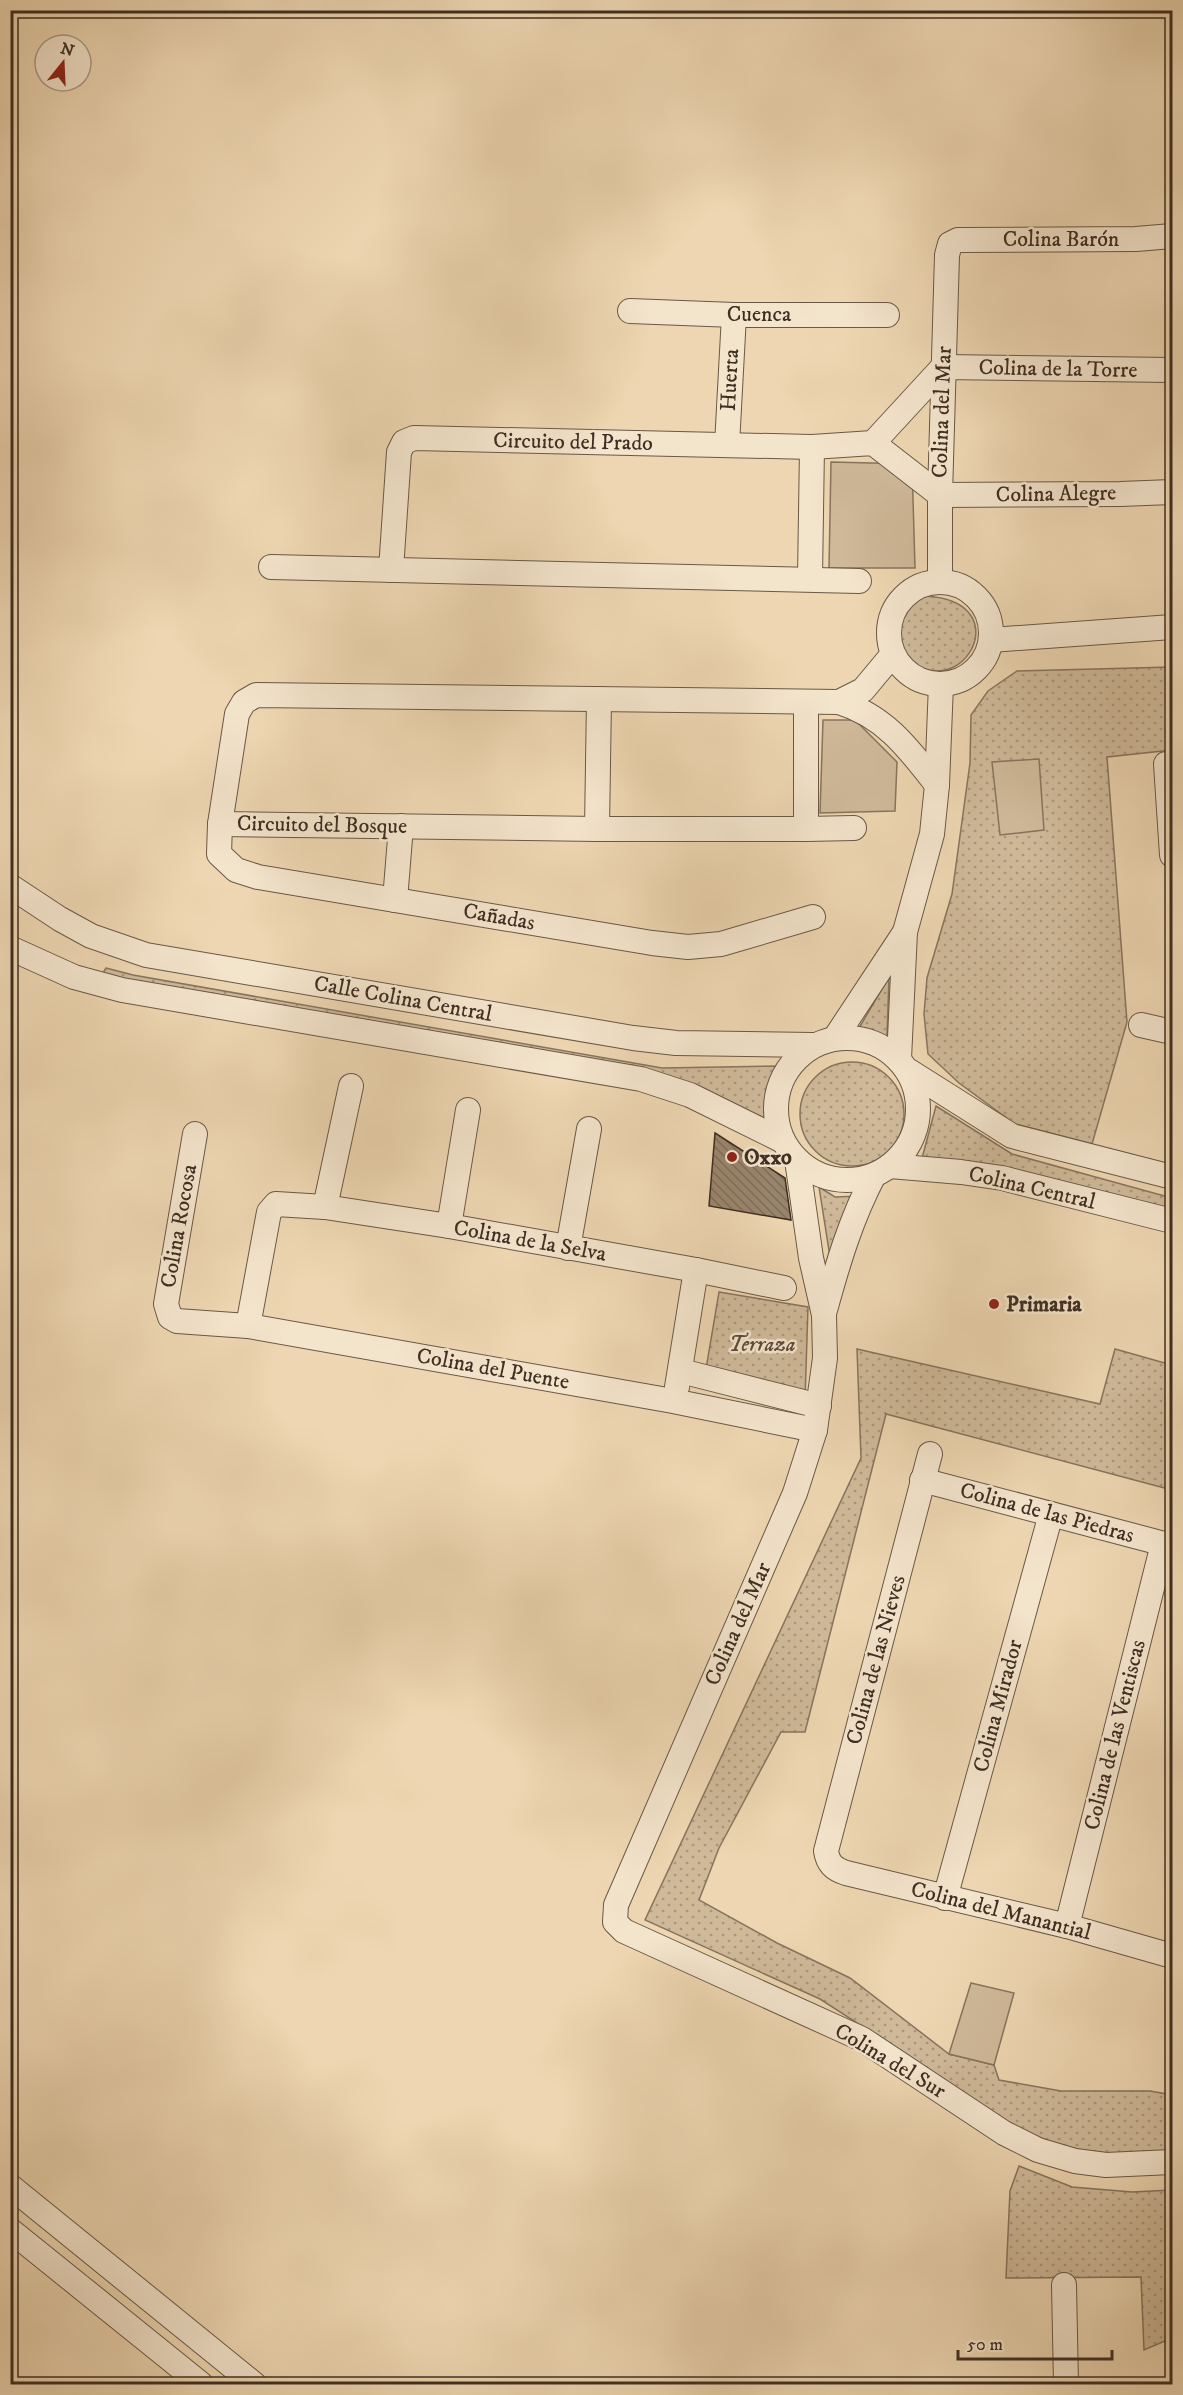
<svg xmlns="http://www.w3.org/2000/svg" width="1183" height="2395" font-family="'IM FELL DW Pica',serif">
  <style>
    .green { fill: url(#green-dots); stroke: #87745e; stroke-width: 1.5 }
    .pitch { fill: #cfb999; stroke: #87745e; stroke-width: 1.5 }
    .building { fill: url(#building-back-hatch); stroke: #3f2e23; stroke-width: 1.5 }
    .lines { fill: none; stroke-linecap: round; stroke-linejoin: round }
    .minor-casing { stroke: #6a5846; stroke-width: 26 }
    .minor { stroke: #f3e4cc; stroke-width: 24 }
    .poi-dot { fill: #8f2418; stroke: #f3e4cc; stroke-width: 2 }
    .labels { text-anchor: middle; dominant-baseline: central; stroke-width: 5; stroke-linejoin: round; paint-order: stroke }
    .street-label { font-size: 22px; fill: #3f2e23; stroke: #f3e4cc }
    .poi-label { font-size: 22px; font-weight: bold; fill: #3f2e23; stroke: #f3e4cc; text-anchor: start }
    .park-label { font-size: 22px; font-style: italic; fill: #5c4a3b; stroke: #f3e4cc }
  </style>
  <defs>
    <pattern id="green-dots" width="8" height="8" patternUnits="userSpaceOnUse" patternTransform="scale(1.5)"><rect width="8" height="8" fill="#cfb999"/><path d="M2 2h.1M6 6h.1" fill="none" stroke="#a9977c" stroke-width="1.8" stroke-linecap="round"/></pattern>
    <pattern id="building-back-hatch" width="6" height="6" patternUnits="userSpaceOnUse" patternTransform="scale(1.5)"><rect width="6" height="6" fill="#99856d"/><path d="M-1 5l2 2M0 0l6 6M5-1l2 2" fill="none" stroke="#7e6d59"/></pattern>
  </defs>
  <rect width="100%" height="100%" fill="#edd6b1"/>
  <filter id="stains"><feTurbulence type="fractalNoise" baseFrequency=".00333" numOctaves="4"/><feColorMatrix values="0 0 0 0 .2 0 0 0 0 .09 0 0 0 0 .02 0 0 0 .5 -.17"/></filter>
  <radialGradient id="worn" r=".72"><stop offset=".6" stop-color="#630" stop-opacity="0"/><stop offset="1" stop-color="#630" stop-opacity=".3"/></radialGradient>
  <!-- green -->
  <g class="green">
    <path d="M925,596c99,5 33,119 -25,56 -3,-28 -3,-43 25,-56z"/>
    <path d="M1172,667v83l-65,7 20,265 -35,122 -77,-20 -56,-41 -31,-29 -4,-40 3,-36 25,-84 18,-131 1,-48 17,-24 29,-20z"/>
    <path d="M106,968l27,7 529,93 120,-2 -16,32 4,27 -106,-47 -565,-99z"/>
    <path d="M889,977l-2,60 -13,-6 -15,-3z"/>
    <circle cx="852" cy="1114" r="52"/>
    <path d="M936,1106l76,48 160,44v14l-251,-50z"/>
    <path d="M819,1187l16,10 25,-1 -29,67z"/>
    <path d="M719,1292l89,15 -3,92 -100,-24z"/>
    <path d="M857,1349l243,55 15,-55 57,16v125l-286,-76 -81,318h-24l-62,116 -20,52 78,43 73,35 99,76 45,11 5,15 62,11h89l22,4v58l-24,4 -68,-4 -71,-27 -90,-63 -99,-64 -175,-79 216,-462z"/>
    <path d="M1019,2166l53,21 60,5 40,-2v148l-28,12 -3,-73 -135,1 4,-87z"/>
  </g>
  <!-- pitch -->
  <g class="pitch">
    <path d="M831,462l81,2 3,104h-86z"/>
    <path d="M823,720h32l42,42 -2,49 -75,2z"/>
    <path d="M1039,759l5,71 -44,5 -8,-73z"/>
    <path d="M971,1983l43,10 -20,72 -45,-11z"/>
  </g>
  <!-- building -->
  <path class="building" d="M715,1133l70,45 6,42 -82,-14z"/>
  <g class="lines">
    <!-- minor casing -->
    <g class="minor-casing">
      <g id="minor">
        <path d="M630,311l104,4h153"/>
        <path d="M873,443l70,-76 229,3"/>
        <path d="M727,445l7,-130"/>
        <path d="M271,567l588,14"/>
        <path d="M391,570l8,-118 5,-10 10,-4 398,9 61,-4 67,52 180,-1 52,-2"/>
        <path d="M810,578l2,-131"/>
        <path d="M940,581v-86l7,-240 3,-11 8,-4 178,-1 36,-3"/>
        <circle cx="940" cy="633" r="51"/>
        <path d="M991,640l181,-13"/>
        <path d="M839,702l24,-12 30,-36"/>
        <path d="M1166,764l6,91"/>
        <path d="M220,824l377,5h209v-127"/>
        <path d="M597,829l2,-130"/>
        <path d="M806,829l48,-1"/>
        <path d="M10,886l50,33 31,17 55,19 487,83 43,5 137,2"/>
        <path d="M395,900l6,-74"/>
        <path d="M813,917l-92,27 -33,3 -36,-4 -394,-66 -22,-7 -17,-16 1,-30 17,-110 7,-12 12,-7 583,7c46,14 70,47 98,83"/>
        <path d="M10,948l64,29 48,13 519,89 49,16 93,46"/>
        <path d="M1141,1025l31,7"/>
        <circle cx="847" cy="1109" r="71"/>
        <path d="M835,1038l70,-106"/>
        <path d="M899,1059l6,-127 27,-98 5,-49 4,-101"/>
        <path d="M909,1071l103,65 160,41"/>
        <path d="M195,1134l-29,170 4,13 7,4 71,5 425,75 142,29"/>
        <path d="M797,1160l14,98 13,57 1,43 -10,72 -20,63 -179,412 -1,17 9,9 238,108 142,94 34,17 37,11 31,4 66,-3"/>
        <path d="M890,1166l71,6 41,6 170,43"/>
        <path d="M325,1207l26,-121"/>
        <path d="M449,1226l19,-116"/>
        <path d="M568,1248l21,-119"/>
        <path d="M825,1310c13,-47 26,-91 49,-135"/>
        <path d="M248,1326l21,-114 7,-8 49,3 124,19 247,44 88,18"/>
        <path d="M681,1371l138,35"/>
        <path d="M677,1387l19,-117"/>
        <path d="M930,1454l-104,397c2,13 8,18 20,22l221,53 105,30"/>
        <path d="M922,1480l250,66"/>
        <path d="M945,1898l106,-384"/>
        <path d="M1067,1926l96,-382"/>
        <path d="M10,2186l244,198"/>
        <path d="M10,2230l191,154"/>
        <path d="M1064,2285l2,99"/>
      </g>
    </g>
    <!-- minor -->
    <use href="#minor" class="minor"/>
  </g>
  <!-- markers -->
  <g class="poi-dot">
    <circle cx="732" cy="1157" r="6"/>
    <circle cx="994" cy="1304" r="6"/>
  </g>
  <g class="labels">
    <!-- street labels -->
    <g class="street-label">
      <text x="1061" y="239">Colina Barón</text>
      <text x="759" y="314">Cuenca</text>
      <text transform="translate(1058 369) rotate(1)">Colina de la Torre</text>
      <text transform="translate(730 380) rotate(-87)">Huerta</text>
      <text transform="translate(942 412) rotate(-88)">Colina del Mar</text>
      <text transform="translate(573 442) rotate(1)">Circuito del Prado</text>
      <text transform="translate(1056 494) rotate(-1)">Colina Alegre</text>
      <text transform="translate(322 825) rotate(1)">Circuito del Bosque</text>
      <text transform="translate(499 917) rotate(10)">Cañadas</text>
      <text transform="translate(403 999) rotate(10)">Calle Colina Central</text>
      <text transform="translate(1032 1188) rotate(13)">Colina Central</text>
      <text transform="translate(179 1226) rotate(-80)">Colina Rocosa</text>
      <text transform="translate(530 1241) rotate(10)">Colina de la Selva</text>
      <text transform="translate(493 1369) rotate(10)">Colina del Puente</text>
      <text transform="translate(1047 1513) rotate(15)">Colina de las Piedras</text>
      <text transform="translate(738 1624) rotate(-66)">Colina del Mar</text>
      <text transform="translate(876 1660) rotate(-75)">Colina de las Nieves</text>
      <text transform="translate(998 1706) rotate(-75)">Colina Mirador</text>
      <text transform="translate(1115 1735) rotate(-76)">Colina de las Ventiscas</text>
      <text transform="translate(1001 1911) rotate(14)">Colina del Manantial</text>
      <text transform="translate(890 2061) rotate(31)">Colina del Sur</text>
    </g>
    <!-- poi labels -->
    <g class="poi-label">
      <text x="744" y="1157">Oxxo</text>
      <text x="1006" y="1304">Primaria</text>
    </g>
    <!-- park labels -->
    <g class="park-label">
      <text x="762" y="1344">Terraza</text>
    </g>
  </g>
  <!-- margin -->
  <rect width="1183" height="2395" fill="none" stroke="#edd6b1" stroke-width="36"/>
  <rect x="12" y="12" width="1159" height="2371" fill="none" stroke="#3f2e23" stroke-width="3"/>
  <rect x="18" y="18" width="1147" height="2359" fill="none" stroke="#3f2e23" stroke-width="1.5"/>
  <!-- north arrow -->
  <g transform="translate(63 63) rotate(18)"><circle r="28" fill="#f3e4cc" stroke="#ab9b88" stroke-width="1.5"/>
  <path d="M0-4.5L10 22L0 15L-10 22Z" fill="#8f2418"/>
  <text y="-9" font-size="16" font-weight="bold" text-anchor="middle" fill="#3f2e23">N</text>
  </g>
  <!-- scale -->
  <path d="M958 2350v9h154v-9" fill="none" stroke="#3f2e23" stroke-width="3"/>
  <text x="967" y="2350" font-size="18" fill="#3f2e23" stroke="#f3e4cc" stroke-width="4.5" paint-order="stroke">50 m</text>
  <rect width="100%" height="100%" filter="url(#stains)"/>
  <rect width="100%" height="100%" fill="url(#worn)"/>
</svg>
